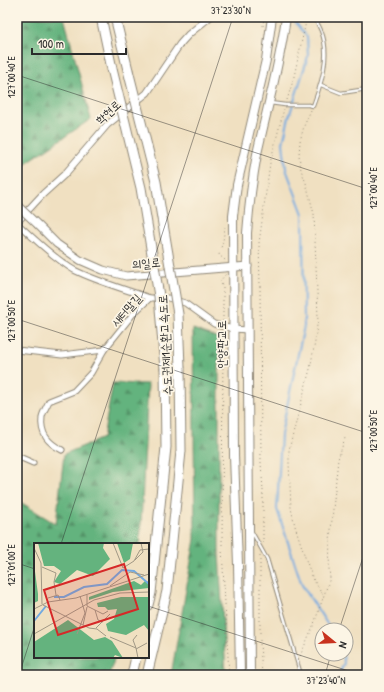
<svg xmlns="http://www.w3.org/2000/svg" width="384" height="692" font-family="'Patrick Hand','Poor Story',sans-serif">
  <style>
    .forest { fill: url(#forest-firs); stroke: #486f54 }
    .lines { fill: none; stroke-linecap: round; stroke-linejoin: round }
    .stream { stroke: #72aae1; stroke-width: 2 }
    .service-casing { stroke: #8e8676; stroke-width: 4.5 }
    .minor-casing { stroke: #8e8676; stroke-width: 7 }
    .tertiary-casing { stroke: #8e8676; stroke-width: 8 }
    .secondary-casing { stroke: #8e8676; stroke-width: 9 }
    .primary-casing { stroke: #8e8676; stroke-width: 10 }
    .motorway-casing { stroke: #8e8676; stroke-width: 11 }
    .path { stroke: #8e8676; stroke-width: 1; stroke-dasharray: 1 3; stroke-linecap: butt }
    .service { stroke: #fff; stroke-width: 2.5 }
    .minor { stroke: #fff; stroke-width: 5 }
    .tertiary { stroke: #fff; stroke-width: 6 }
    .secondary { stroke: #fff; stroke-width: 7 }
    .primary { stroke: #fff; stroke-width: 8 }
    .motorway { stroke: #fff; stroke-width: 9 }
    .service-bridge-casing { stroke: #8e8676; stroke-width: 4.5; stroke-linecap: butt }
    .secondary-bridge-casing { stroke: #8e8676; stroke-width: 9; stroke-linecap: butt }
    .motorway-bridge-casing { stroke: #8e8676; stroke-width: 11; stroke-linecap: butt }
    .service-bridge { stroke: #fff; stroke-width: 2.5 }
    .secondary-bridge { stroke: #fff; stroke-width: 7 }
    .motorway-bridge { stroke: #fff; stroke-width: 9 }
    .ticks { fill: none; stroke: #2b2b2b; stroke-width: 1; stroke-opacity: 0.45 }
    .labels { text-anchor: middle; dominant-baseline: central; stroke-width: 3.5; stroke-linejoin: round; paint-order: stroke }
    .street-label { font-size: 12px; fill: #2b2b2b; stroke: #fcf5e5 }
    .inset-river { fill: none; stroke: #72aae1; stroke-width: 2 }
    .inset-road { fill: none; stroke: #a19885; stroke-width: 1 }
    .view { fill: #d62828; fill-opacity: 0.15; stroke: #d62828; stroke-width: 2 }
    .inset-edge { fill: none; stroke: #2b2b2b; stroke-width: 2 }
    .neatline { fill: none; stroke: #2b2b2b; stroke-width: 1.5 }
    .ticks-label { font-size: 10px; text-anchor: middle; fill: #2b2b2b }
  </style>
  <defs>
    <pattern id="forest-firs" width="22" height="20" patternUnits="userSpaceOnUse"><rect width="22" height="20" fill="#64b37e"/><path d="M5 1l3.5 6h-7zM16 11l3.5 6h-7z" fill="#539267"/></pattern>
  </defs>
  <rect width="100%" height="100%" fill="#fcf5e5"/>
  <filter id="ink" filterUnits="userSpaceOnUse"><feTurbulence type="fractalNoise" baseFrequency=".025" numOctaves="2"/><feDisplacementMap in="SourceGraphic" scale="8" xChannelSelector="R" yChannelSelector="G"/><feConvolveMatrix kernelMatrix="1 2 1 2 8 2 1 2 1" color-interpolation-filters="sRGB"/></filter>
  <filter id="wash" filterUnits="userSpaceOnUse"><feTurbulence type="fractalNoise" baseFrequency=".012" numOctaves="4" result="noise"/><feDisplacementMap in="SourceGraphic" scale="16" xChannelSelector="R" yChannelSelector="G"/><feGaussianBlur stdDeviation="0.9" result="paint"/><feColorMatrix in="noise" values="0 0 0 0 0 0 0 0 0 0 0 0 0 0 0 0 0 1.4 0 .05"/><feComposite in="paint" operator="in"/></filter>
  <g filter="url(#wash)">
    <rect width="100%" height="100%" fill="#f0e0c1"/>
    <!-- forest -->
    <g class="forest">
      <path d="M17,17h47l27,102 -74,50z"/>
      <path d="M193,329l26,9v215l7,122h-55l24,-136z"/>
      <path d="M113,383l35,1 -8,160h-105v113h80l-6,18h-92v-175l39,24 8,-70 39,-16z"/>
    </g>
    <g class="lines">
      <!-- stream -->
      <g class="stream">
        <path d="M291,17l16,20 1,19 -19,61 -6,26 3,26 17,45 1,112 -23,108 -4,75 25,76 29,45"/>
        <path d="M339,675l5,-12 -1,-9"/>
      </g>
    </g>
  </g>
  <g filter="url(#ink)">
    <g class="lines">
      <!-- service casing -->
      <g class="service-casing">
        <g id="service">
          <path d="M321,85l20,8 26,-4"/>
          <path d="M270,103l15,2"/>
          <path d="M309,105l4,1c11,-29 21,-63 0,-89"/>
          <path d="M252,532l15,27 34,116"/>
        </g>
      </g>
      <!-- minor casing -->
      <g class="minor-casing">
        <g id="minor">
          <path d="M17,223c16,15 38,36 57,47 24,12 51,19 76,28"/>
          <path d="M17,350l45,5 42,-5 29,-36 17,-16h18l17,5 29,21 19,5 15,1"/>
          <path d="M62,450c-14,-7 -22,-16 -20,-33 1,-5 5,-11 7,-16l25,-10 17,-18 13,-23"/>
          <path d="M17,456l16,7"/>
          <path d="M366,675h1"/>
        </g>
      </g>
      <!-- tertiary casing -->
      <g class="tertiary-casing">
        <path id="tertiary" d="M17,222l26,-28 22,-20 42,-49 40,-32 33,-49 9,-10 21,-17"/>
      </g>
      <!-- secondary casing -->
      <g class="secondary-casing">
        <path id="secondary" d="M38,225l19,19 23,16 23,10 23,6 122,-10"/>
      </g>
      <!-- primary casing -->
      <g class="primary-casing">
        <g id="primary">
          <path d="M240,675l-2,-111 -4,-108 -1,-240 4,-31 29,-125 6,-43"/>
          <path d="M250,675l-3,-442c2,-26 5,-52 10,-79 10,-46 23,-90 29,-137"/>
        </g>
      </g>
      <!-- motorway casing -->
      <g class="motorway-casing">
        <g id="motorway">
          <path d="M101,17l11,52"/>
          <path d="M115,17l13,53"/>
          <path d="M148,605l3,-12 15,-146 -1,-78"/>
          <path d="M132,675l4,-18"/>
          <path d="M147,675l20,-84 14,-140 -1,-83"/>
        </g>
      </g>
      <!-- path -->
      <g class="path">
        <path d="M263,26l1,-9"/>
        <path d="M287,100l6,-19 14,-64"/>
        <path d="M311,110l-7,16 -4,15 -1,14 2,15 5,13 8,31 4,103 -3,25 -5,27 -18,69 -3,12v13l2,45 4,18 11,34 7,19 11,17"/>
        <path d="M225,260l-6,-5 4,-14 2,-14"/>
        <path d="M223,321v-33l-3,-7 6,-7"/>
        <path d="M223,332l-1,217 7,126"/>
        <path d="M263,543v-53l-2,-27 -1,-179 -1,-41 11,-80 14,-54"/>
        <path d="M260,556v87l2,32"/>
        <path d="M300,656l14,-32 16,-46 -1,-9 1,-29 8,-81 7,-21"/>
      </g>
      <!-- service -->
      <use href="#service" class="service"/>
      <!-- minor -->
      <use href="#minor" class="minor"/>
      <!-- tertiary -->
      <use href="#tertiary" class="tertiary"/>
      <!-- secondary -->
      <use href="#secondary" class="secondary"/>
      <!-- primary -->
      <use href="#primary" class="primary"/>
      <!-- motorway -->
      <use href="#motorway" class="motorway"/>
      <!-- service-bridge casing -->
      <g class="service-bridge-casing">
        <path id="service-bridge" d="M285,105h24"/>
      </g>
      <!-- secondary-bridge casing -->
      <g class="secondary-bridge-casing">
        <path id="secondary-bridge" d="M17,205l21,20"/>
      </g>
      <!-- motorway-bridge casing -->
      <g class="motorway-bridge-casing">
        <g id="motorway-bridge">
          <path d="M112,69l29,119 18,108 6,73"/>
          <path d="M128,70l28,112 22,132 2,54"/>
        </g>
      </g>
      <!-- service-bridge -->
      <use href="#service-bridge" class="service-bridge"/>
      <!-- secondary-bridge -->
      <use href="#secondary-bridge" class="secondary-bridge"/>
      <!-- motorway-bridge -->
      <use href="#motorway-bridge" class="motorway-bridge"/>
    </g>
  </g>
  <!-- ticks -->
  <path class="ticks" d="M17,75l350,114M17,319l350,114M61,544l172,-527M17,563l18,6M148,606l213,69M339,630l28,-85M19,675l16,-50M325,675l6,-21"/>
  <g class="labels">
    <!-- street labels -->
    <g class="street-label">
      <text transform="translate(108 112) rotate(-42)">학현로</text>
      <text transform="translate(146 263) rotate(-5)">의일로</text>
      <text transform="translate(126 310) rotate(-48)">새터말길</text>
      <text transform="translate(221 344) rotate(-90)">안양판교로</text>
      <text transform="translate(165 345) rotate(-93)">수도권제1순환고속도로</text>
    </g>
  </g>
  <!-- overview -->
  <g transform="translate(34 543)">
    <rect width="115" height="115" fill="#f0e0c1"/>
    <path d="M4,0h66l-1,5 7,11 -17,17 -16,-6 -17,14 -6,-2 7,-11 -7,-5h-10zM83,0h16l-3,16 -6,4zM0,21l4,30v7l-4,2zM100,38l7,4 4,-4 4,1v6l-36,4 -24,8v-3zM87,54h28v34l-5,-6 -18,10 -18,-4 -2,-7 8,-5 3,-10 -9,1 -3,-3h-7l-1,-4zM34,77l26,20 11,-3 7,4 11,17 -8,-3 -2,3h-79v-16z" fill="#64b37e"/>
    <path class="inset-river" d="M20,54h10l20,-10 23,-3 15,-14 12,1 15,13M0,78l12,-15"/>
    <path class="inset-road" d="M79,0l10,25 11,-7 6,-11 9,-1M0,5l7,15 1,41M101,17l8,-8 -2,-9M8,24l14,6 -2,9 2,13M76,43l20,-14 14,3M53,52v11l8,4 3,10 5,2M14,55l10,-3 2,5M9,62l46,23 8,1 9,7M0,66l14,-7 28,-4 73,-24M61,67l8,4 5,-3M49,82l4,-18M62,85l14,-14M0,91l60,-34 26,-7 29,-1M43,91l8,-21 -5,-17M76,94l26,11 2,10M102,105l-3,-8 4,-5M102,106l11,-6"/>
    <path class="view" d="M90,21l14,45 -80,26 -14,-45z"/>
    <rect width="115" height="115" class="inset-edge"/>
  </g>
  <!-- margin -->
  <rect width="384" height="692" fill="none" stroke="#fcf5e5" stroke-width="44"/>
  <!-- north arrow -->
  <g transform="translate(334 642) rotate(108)"><circle r="19" fill="#fcf5e5" stroke="#a8a49b"/>
  <path d="M0-3L7 15L0 10L-7 15Z" fill="#c8321e"/>
  <text y="-6" font-size="11" font-weight="bold" text-anchor="middle" fill="#2b2b2b">N</text>
  </g>
  <!-- scale -->
  <path d="M32 48v6h94v-6" fill="none" stroke="#2b2b2b" stroke-width="2"/>
  <text x="38" y="48" font-size="12" fill="#2b2b2b" stroke="#fcf5e5" stroke-width="3" paint-order="stroke">100 m</text>
  <rect x="22" y="22" width="340" height="648" class="neatline"/>
  <g class="ticks-label">
    <text x="231" y="14">37°23'30"N</text>
    <text transform="translate(11 77) rotate(-90)" y="4">127°00'40"E</text>
    <text transform="translate(373 188) rotate(-90)" y="4">127°00'40"E</text>
    <text transform="translate(11 321) rotate(-90)" y="4">127°00'50"E</text>
    <text transform="translate(373 431) rotate(-90)" y="4">127°00'50"E</text>
    <text transform="translate(11 565) rotate(-90)" y="4">127°01'00"E</text>
    <text x="326" y="684">37°23'40"N</text>
  </g>
</svg>
